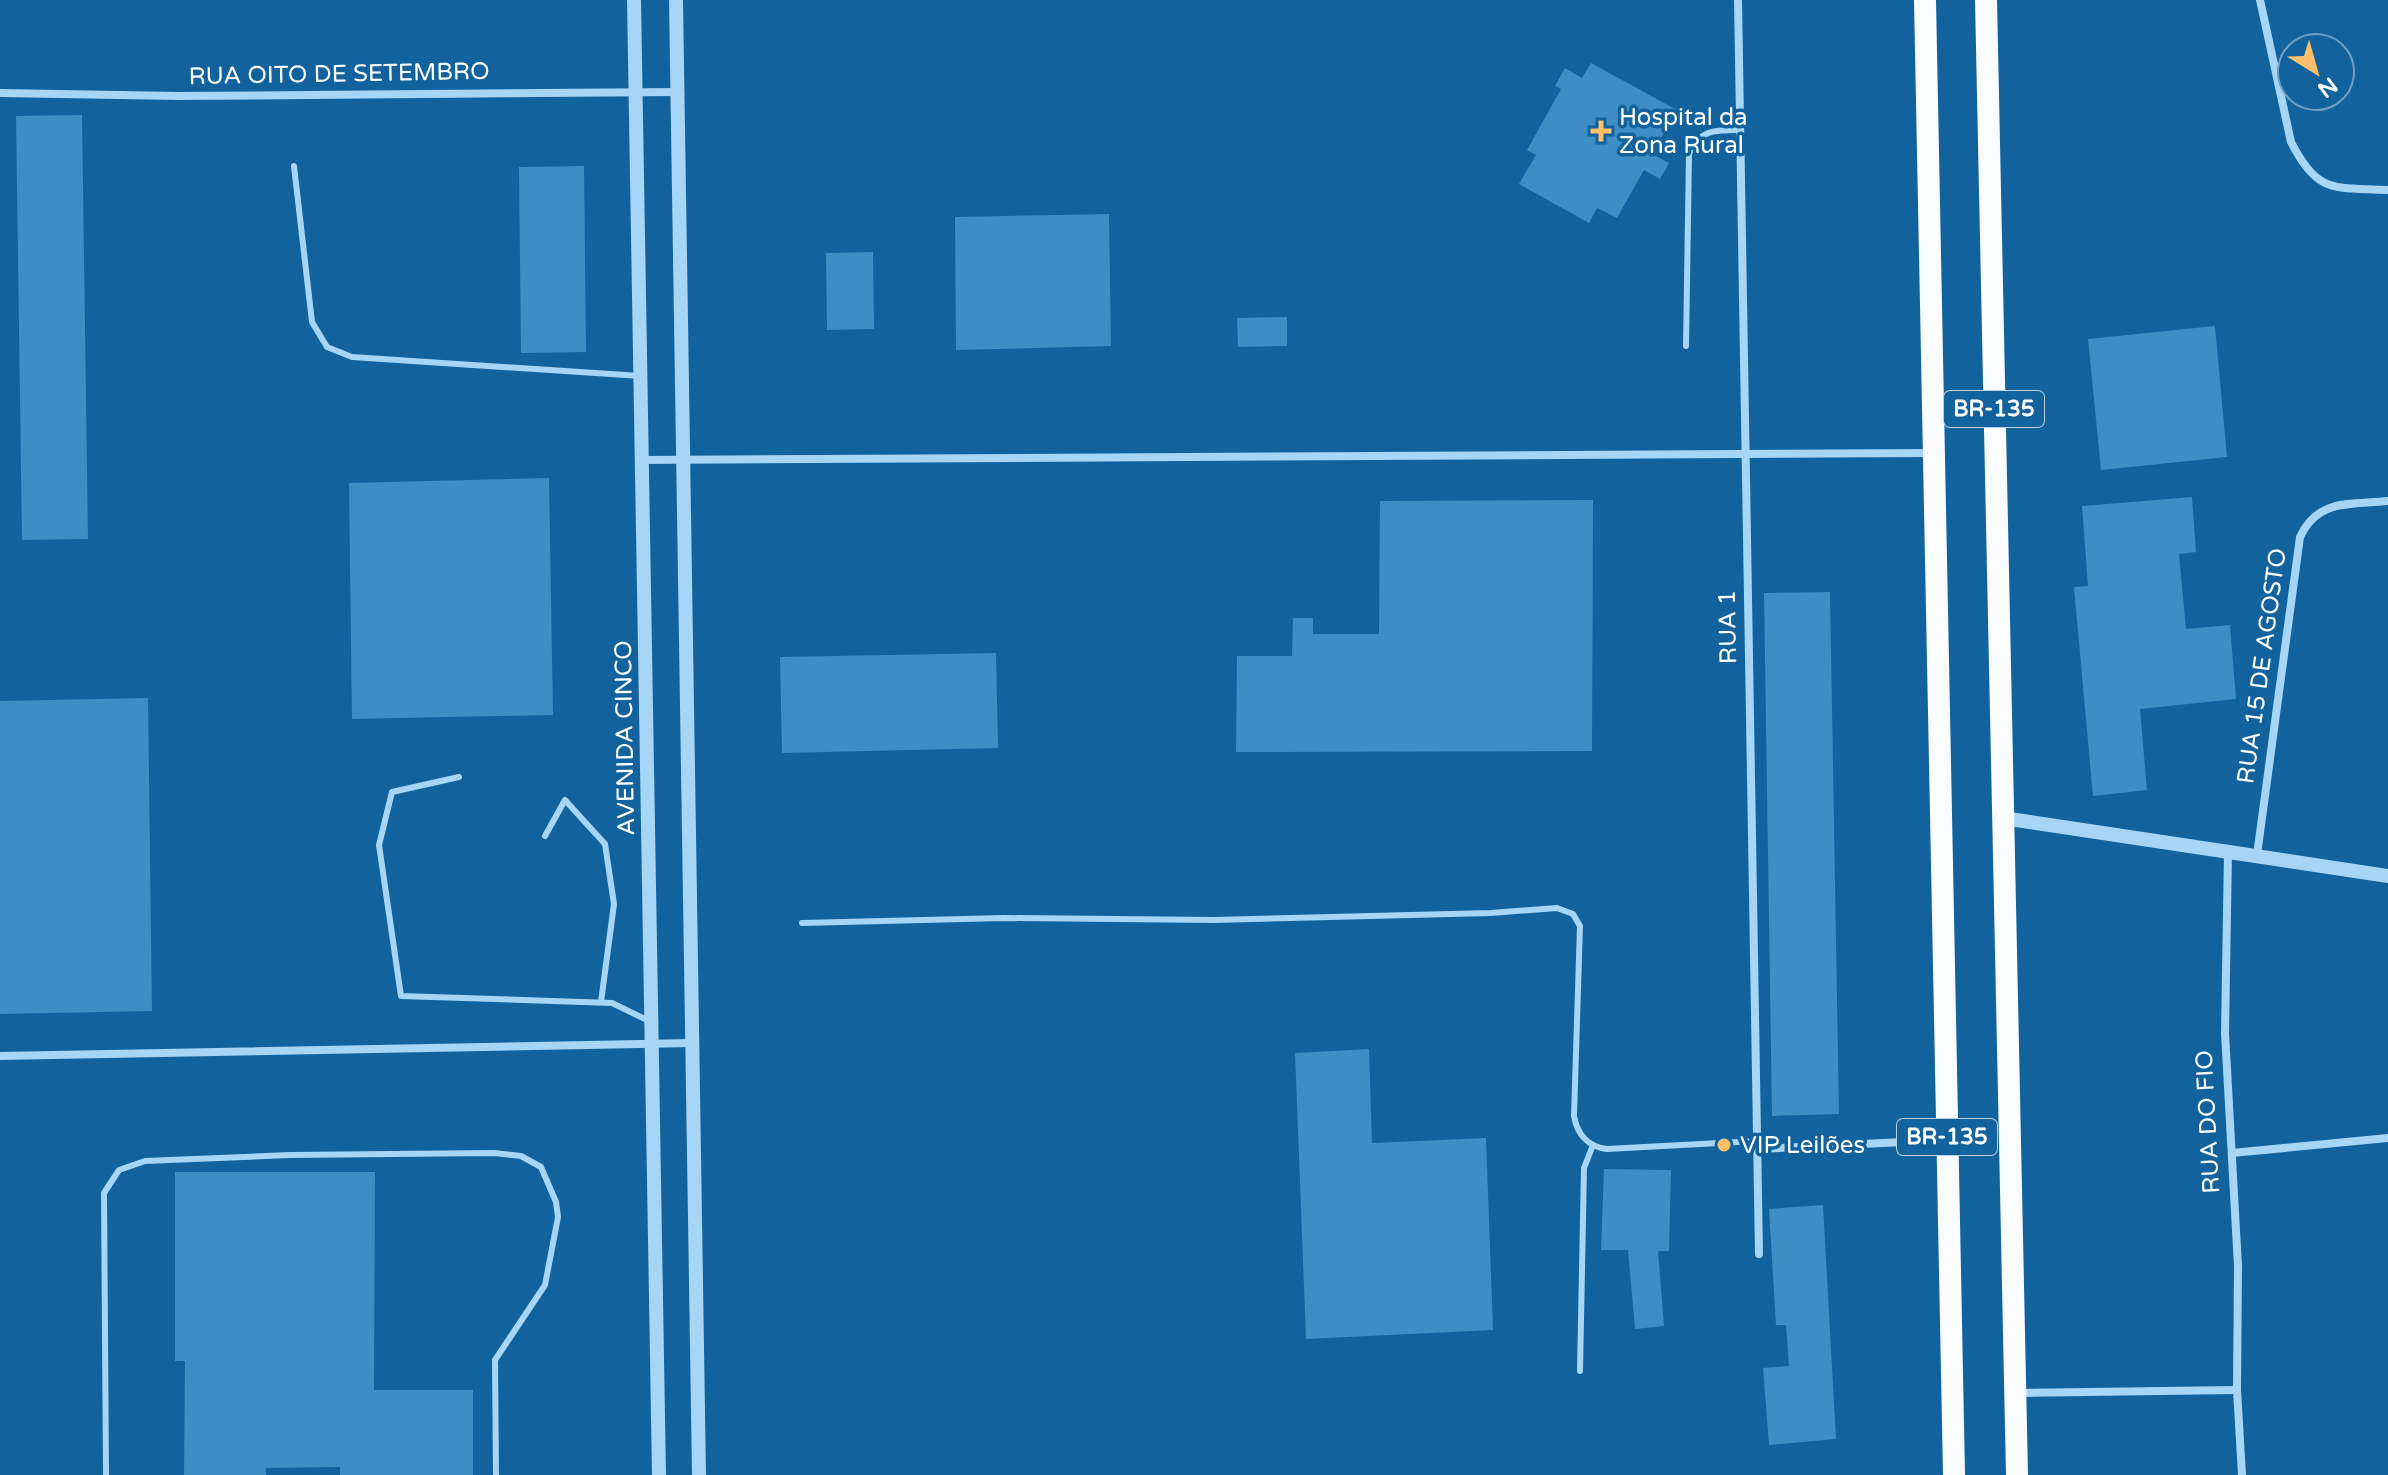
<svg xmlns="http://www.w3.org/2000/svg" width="2388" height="1475" font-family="'Varela Round',sans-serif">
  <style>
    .building { fill: #3e8dc5 }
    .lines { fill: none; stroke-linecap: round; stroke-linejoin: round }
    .service { stroke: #a6d5f5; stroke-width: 6 }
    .minor { stroke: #a6d5f5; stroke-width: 8 }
    .tertiary { stroke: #a6d5f5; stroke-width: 14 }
    .trunk { stroke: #fafcff; stroke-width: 22 }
    .poi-dot { fill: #ffbf6a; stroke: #11629d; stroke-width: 3 }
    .labels { text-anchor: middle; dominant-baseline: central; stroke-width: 7; stroke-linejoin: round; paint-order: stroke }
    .shield { fill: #11629d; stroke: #b8d0e2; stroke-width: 2 }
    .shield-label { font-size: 22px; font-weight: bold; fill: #fff }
    .street-label { font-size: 24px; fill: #fff; stroke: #11629d }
    .poi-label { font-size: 24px; fill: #fff; stroke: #11629d; text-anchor: start }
  </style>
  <rect width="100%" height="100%" fill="#11629d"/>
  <!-- building -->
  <g class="building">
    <path d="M1591,63l86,47 -25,44 17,9 -9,16 -16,-9 -27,48 -20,-10 -8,15 -70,-39 17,-29 -9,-5 34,-61 -6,-3 10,-18 17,10z"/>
    <path d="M82,115l6,424 -66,1 -6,-424z"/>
    <path d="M584,166l2,186 -65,1 -2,-186z"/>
    <path d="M1109,214l2,132 -155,4 -1,-133z"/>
    <path d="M873,252l1,77 -47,1 -1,-77z"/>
    <path d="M1287,317v29l-49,1 -1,-29z"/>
    <path d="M2215,326l12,131 -126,13 -13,-131z"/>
    <path d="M549,478l4,237 -201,4 -3,-236z"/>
    <path d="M2192,497l4,55 -17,2 7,75 44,-4 6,74 -96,10 7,81 -54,6 -19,-209 14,-1 -6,-80z"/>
    <path d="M1593,500l-1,251 -356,1 1,-96h55l1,-38h20v16h66l1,-133z"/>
    <path d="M1830,592l9,522 -67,2 -8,-523z"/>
    <path d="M996,653l2,95 -216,5 -2,-96z"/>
    <path d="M148,698l4,313 -152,3v-313z"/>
    <path d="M1369,1049l3,94 114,-5 7,192 -187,9 -11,-286z"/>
    <path d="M1604,1169l67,1 -2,81h-11l6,75 -29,3 -7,-79h-27z"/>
    <path d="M175,1172h200l-1,218h99v85h-133v-8l-74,1v7h-82l1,-114h-10z"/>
    <path d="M1823,1205l13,234 -67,6 -6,-77 26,-2 -3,-41h-10l-7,-116z"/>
  </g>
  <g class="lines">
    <!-- service -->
    <g class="service">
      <path d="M294,166l18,156 15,25 25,10 289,19"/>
      <path d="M1686,346l3,-192c10,-25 27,-24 51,-24"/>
      <path d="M459,777l-67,15 -13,53 22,151 211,7 37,18"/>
      <path d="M545,836l20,-36 40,44 9,60 -13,98"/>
      <path d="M802,923l202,-5 210,2 277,-7 66,-5 16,6 7,12 -6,190c3,18 14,31 33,33l150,-8"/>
      <path d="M1580,1371l4,-203 9,-23"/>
      <path d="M106,1475l-2,-282 15,-23 26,-9 145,-6 204,-2 27,3 20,11 15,35 2,15 -13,68 -50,75 1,115"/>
    </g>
    <!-- minor -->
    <g class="minor">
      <path d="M1738,0l21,1254"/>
      <path d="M2260,0l31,142c27,53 43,45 97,48"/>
      <path d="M0,93l178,3 500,-4"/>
      <path d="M643,460l1290,-7"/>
      <path d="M2228,852l-3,181 13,233 -1,124 5,85"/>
      <path d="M2257,855l43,-318c18,-39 51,-32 88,-36"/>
      <path d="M0,1056l692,-13"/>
      <path d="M1757,1149l189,-9"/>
      <path d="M2232,1153l156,-15"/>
      <path d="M2018,1393l219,-3"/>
    </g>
    <!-- tertiary -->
    <g class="tertiary">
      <path d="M634,0l25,1475"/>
      <path d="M676,0l23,1475"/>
      <path d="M2003,818l385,58"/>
    </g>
    <!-- trunk -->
    <g class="trunk">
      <path d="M1925,0l29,1475"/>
      <path d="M1986,0l31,1475"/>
    </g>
  </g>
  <!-- markers -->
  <g class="poi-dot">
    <path d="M1597 119h8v8h8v8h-8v8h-8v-8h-8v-8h8z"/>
    <circle cx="1724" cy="1145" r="8"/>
  </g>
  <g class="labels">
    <!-- shield labels -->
    <g class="shield">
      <rect x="1944" y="391" width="100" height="36" rx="6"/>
      <rect x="1897" y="1119" width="100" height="36" rx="6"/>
    </g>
    <g class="shield-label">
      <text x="1994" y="409">BR-135</text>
      <text x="1947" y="1137">BR-135</text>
    </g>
    <!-- street labels -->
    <g class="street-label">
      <text transform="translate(339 74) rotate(-1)">RUA OITO DE SETEMBRO</text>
      <text transform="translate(1728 627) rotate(-91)">RUA 1</text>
      <text transform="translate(2262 666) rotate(-82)">RUA 15 DE AGOSTO</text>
      <text transform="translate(625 738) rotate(-91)">AVENIDA CINCO</text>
      <text transform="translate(2208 1122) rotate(-93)">RUA DO FIO</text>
    </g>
    <!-- poi labels -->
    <g class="poi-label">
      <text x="1619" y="117">Hospital da<tspan x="1619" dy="28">Zona Rural</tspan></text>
      <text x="1740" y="1145">VIP Leilões</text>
    </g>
  </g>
  <!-- north arrow -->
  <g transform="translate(2316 72) rotate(143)"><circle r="38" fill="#11629d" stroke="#70a1c4" stroke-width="2"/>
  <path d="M0-6L14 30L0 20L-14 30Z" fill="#ffbf6a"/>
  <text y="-12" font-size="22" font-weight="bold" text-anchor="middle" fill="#ffffff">N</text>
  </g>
</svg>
